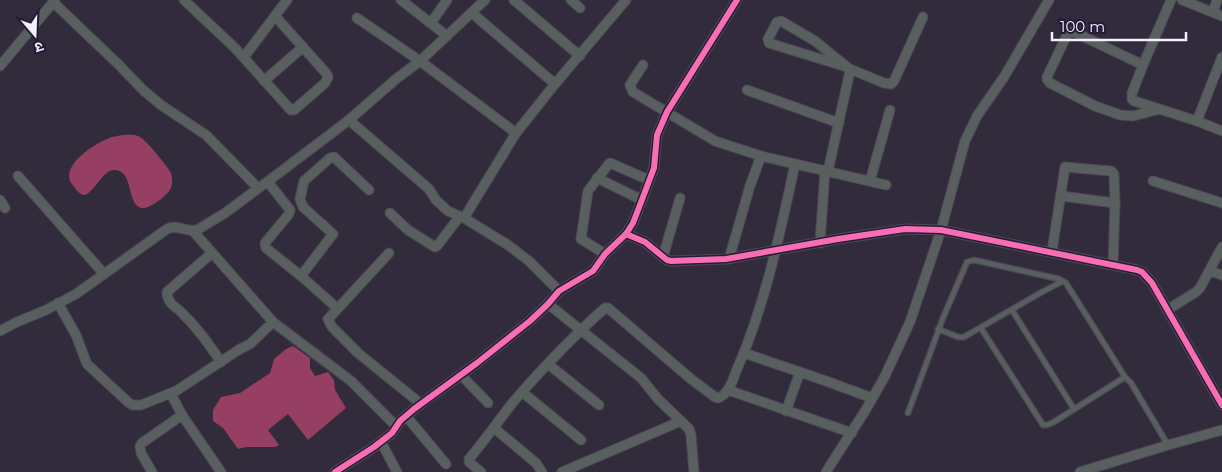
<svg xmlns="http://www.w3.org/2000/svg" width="1222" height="472" font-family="Montserrat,'Noto Sans Devanagari',sans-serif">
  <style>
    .water { fill: #973f62 }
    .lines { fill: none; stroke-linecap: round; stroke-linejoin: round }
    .service-casing { stroke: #4d4856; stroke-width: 7 }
    .minor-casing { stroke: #4d4856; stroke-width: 11 }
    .service { stroke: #595e5f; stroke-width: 4.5 }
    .minor { stroke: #595e5f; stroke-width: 9 }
    .cycleway-casing { stroke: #251b37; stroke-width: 9 }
    .cycleway { stroke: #f96db3; stroke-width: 6 }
  </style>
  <rect width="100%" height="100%" fill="#312b3c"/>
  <!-- water -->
  <g class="water">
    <path d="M123,135c4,0 11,-1 15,1 7,2 29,30 33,37 1,4 2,11 0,15 -3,7 -22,22 -30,20 -15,-5 -7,-37 -26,-38 -13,-1 -21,25 -32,25 -4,-1 -9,-8 -11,-11 -13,-19 25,-42 40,-47 3,-1 7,-1 11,-2z"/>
    <path d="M293,346l17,12v10l5,8 13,-4 6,8 1,10 11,18 -38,32 -20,-26 -20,16 11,15 -4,2h-29l-8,2 -15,-21 -10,-7v-11l8,-13 19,-4 30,-20 4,-14 12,-10z"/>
  </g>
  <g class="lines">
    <!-- service casing -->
    <g class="service-casing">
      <g id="service">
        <path d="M1012,310l62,99"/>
        <path d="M981,328l62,97h4l7,-3 71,-45"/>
        <path d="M938,329l20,8h6l78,-45 21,-11"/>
        <path d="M908,413l35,-95 24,-56 7,-2 85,19 7,4 59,94 6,6 37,62"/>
      </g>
    </g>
    <!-- minor casing -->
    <g class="minor-casing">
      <g id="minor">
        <path d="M184,0l51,48 54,60 2,2h3l31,-27 3,-6 -2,-4 -51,-57"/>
        <path d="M401,0l46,36"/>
        <path d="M514,0l66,56"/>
        <path d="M571,0l9,8"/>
        <path d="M1171,0l-28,65 -11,28v6l2,2 63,20 25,10"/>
        <path d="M1182,0l40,16"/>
        <path d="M53,2l66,63 24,25 18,15 45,30 52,53"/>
        <path d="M1213,12l4,-12"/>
        <path d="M472,13l83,71"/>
        <path d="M357,18l63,43 96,72"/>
        <path d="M431,23l16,-23"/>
        <path d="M244,57l43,-57"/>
        <path d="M643,65l-13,20 3,7 82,49 46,15 125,29"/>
        <path d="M1143,65l-67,-32 -5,-1 -4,3 -20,42v2l3,4 45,23 25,9 13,1 27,-7"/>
        <path d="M0,66l55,-66"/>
        <path d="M850,69l34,14 7,1 3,-3 29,-64"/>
        <path d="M264,81l39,-34"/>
        <path d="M747,90l92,33"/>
        <path d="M349,120l80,69 7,11 12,11 16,7 44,27 21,16 30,30"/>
        <path d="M1197,121l25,-64"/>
        <path d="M828,171l22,-100 -3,-4 -75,-23 -3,-1 -1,-4 9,-17 4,-1 34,20 32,26"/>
        <path d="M18,176l86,98"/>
        <path d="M597,178l45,22"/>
        <path d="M870,181l20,-71"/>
        <path d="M1153,181l69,22"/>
        <path d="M268,182l22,28 -1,4 -24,29 1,5 35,28 36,32"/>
        <path d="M1061,196l54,7"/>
        <path d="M0,200l5,8"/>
        <path d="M390,213l18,17 27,17 2,-1 23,-30"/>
        <path d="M464,218l52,-85 39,-49 71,-84"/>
        <path d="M193,231l80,91 78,59 45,45"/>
        <path d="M626,234l19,8 22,18 4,1 55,-2 112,-20 67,-10 36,1 196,40 5,2 10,11 70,122"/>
        <path d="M820,243l5,-73"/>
        <path d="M1052,251l13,-84 46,4 3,3 1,29 -2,62"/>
        <path d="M212,253l-45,39c0,10 7,14 13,19 17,16 28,32 41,51"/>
        <path d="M389,253l-59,64 -2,2 4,8 26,26 63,51"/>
        <path d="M605,254l-24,-15 7,-48 20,-26 2,-2 39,17"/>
        <path d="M663,257l17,-59"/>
        <path d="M729,259l21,-73 11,-30"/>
        <path d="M1210,271l12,4"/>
        <path d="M301,276l32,-42 -30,-27 -3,-8 4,-18 26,-23 4,-1 35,33"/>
        <path d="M58,303l18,32 11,29 42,39 4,2h8l35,-14 64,-42 10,-5 23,-22"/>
        <path d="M548,304l93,74 17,21 31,30 2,6 3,37"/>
        <path d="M1167,310l29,-18 4,-4 22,-41"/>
        <path d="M0,331l17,-9 29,-12 30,-16 91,-65c10,-5 19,3 30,1l28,-17 54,-40 70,-53 47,-41 24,-18 65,-61"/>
        <path d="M744,353l82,28 46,17"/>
        <path d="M548,364l51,41"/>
        <path d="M461,375l27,28"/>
        <path d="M728,390l124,43"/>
        <path d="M522,392l59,48"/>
        <path d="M171,394l11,21 39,57"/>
        <path d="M786,411l14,-39"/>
        <path d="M406,416l40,48"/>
        <path d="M494,428l42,35 6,9"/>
        <path d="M381,442l16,30"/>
        <path d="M152,472l-11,-19 -1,-7 2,-3 40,-28"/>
        <path d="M335,472l39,-25 13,-10 5,-4 8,-12 14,-12 63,-46 53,-42 18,-17 11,-13 34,-20 12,-17 21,-20 7,-11 10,-26 11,-29 3,-33 10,-23 70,-112"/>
        <path d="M481,472l-12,-10v-3c16,-19 30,-39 45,-58 28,-32 58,-64 91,-93h3l83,71 24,18 3,1c12,-4 15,-20 20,-31 28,-65 42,-134 57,-203"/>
        <path d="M562,472l119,-51"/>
        <path d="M826,472l39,-61 19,-33 26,-56 31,-92 24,-89 12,-25 27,-39 45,-77"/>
        <path d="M1080,472l88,-27 54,-15"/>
      </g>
    </g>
    <!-- service -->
    <use href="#service" class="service"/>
    <!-- minor -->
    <use href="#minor" class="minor"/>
    <!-- cycleway casing -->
    <g class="cycleway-casing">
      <g id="cycleway">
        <path d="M626,234l19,8 22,18 4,1 55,-2 112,-20 67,-10 36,1 196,40 5,2 10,11 70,122"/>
        <path d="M335,472l39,-25 13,-10 5,-4 8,-12 14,-12 63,-46 53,-42 18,-17 11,-13 34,-20 12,-17 21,-20 7,-11 10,-26 11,-29 3,-33 10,-23 70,-112"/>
      </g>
    </g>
    <!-- cycleway -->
    <use href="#cycleway" class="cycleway"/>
  </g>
  <!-- north arrow -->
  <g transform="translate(35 35) rotate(161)" stroke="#251b37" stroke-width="4" paint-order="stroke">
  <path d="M0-4L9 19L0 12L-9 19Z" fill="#f3efff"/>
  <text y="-8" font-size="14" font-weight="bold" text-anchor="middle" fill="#f3efff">उ</text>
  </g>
  <!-- scale -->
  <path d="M1052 32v8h134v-8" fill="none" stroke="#f3efff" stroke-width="2.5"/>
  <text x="1060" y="32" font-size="15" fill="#f3efff" stroke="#251b37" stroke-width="4" paint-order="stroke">100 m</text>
</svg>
